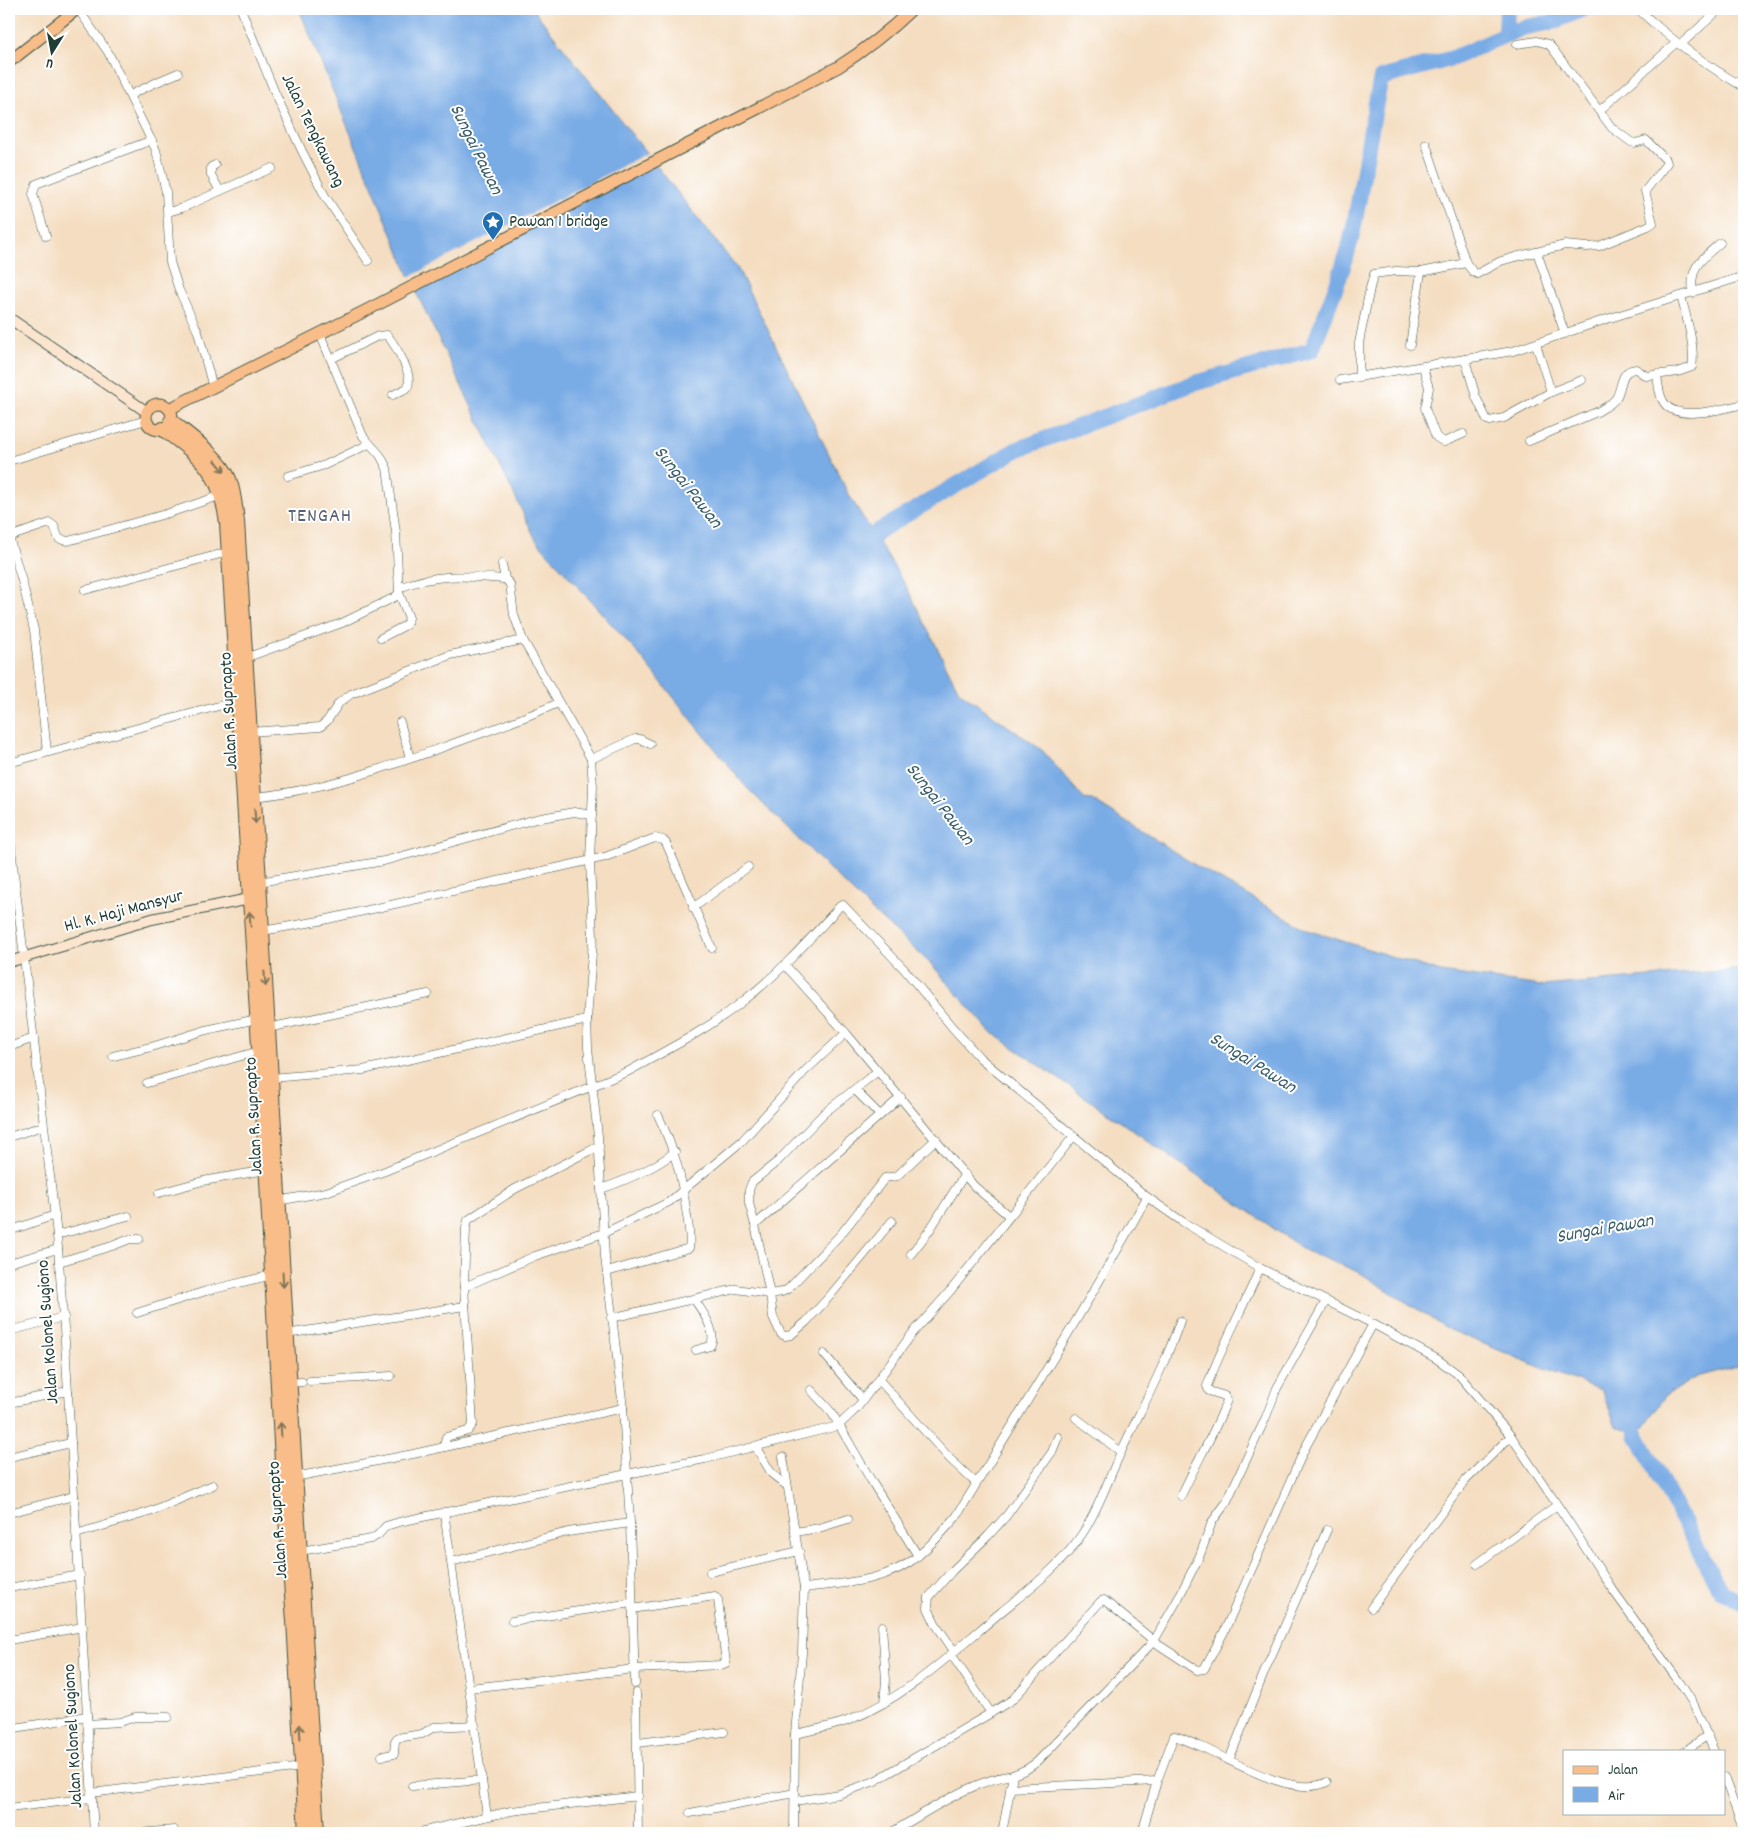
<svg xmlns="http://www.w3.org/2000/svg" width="1753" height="1842" font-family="Dekko,sans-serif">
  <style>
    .water { fill: #79abe5; stroke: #4c748c }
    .pier { fill: #f4ddc0 }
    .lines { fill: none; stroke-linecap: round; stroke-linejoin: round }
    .river { stroke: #79abe5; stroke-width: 16 }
    .street-casing { stroke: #3f5549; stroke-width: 9 }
    .secondary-casing { stroke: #3f5549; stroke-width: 12 }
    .primary-casing { stroke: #3f5549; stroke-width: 13 }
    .highway-casing { stroke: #3f5549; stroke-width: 16 }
    .street { stroke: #fff; stroke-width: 8 }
    .secondary { stroke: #fce5cf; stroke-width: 10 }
    .primary { stroke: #f8bd88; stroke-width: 11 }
    .highway { stroke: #f8bd88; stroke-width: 14 }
    .oneway { stroke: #81775a }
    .labels { text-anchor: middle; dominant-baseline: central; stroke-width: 4; stroke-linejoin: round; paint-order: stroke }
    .street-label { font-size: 18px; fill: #1f3d34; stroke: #fff }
    .poi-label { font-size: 18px; fill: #1f3d34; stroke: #fff; text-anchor: start }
    .water-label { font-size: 19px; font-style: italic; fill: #3a5e69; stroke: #fff }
    .quarter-label { font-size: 20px; letter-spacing: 1px; fill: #586071; stroke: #fff }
  </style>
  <rect width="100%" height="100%" fill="#fff"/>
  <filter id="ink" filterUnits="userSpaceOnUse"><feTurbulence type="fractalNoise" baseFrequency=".02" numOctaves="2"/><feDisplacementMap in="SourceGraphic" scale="10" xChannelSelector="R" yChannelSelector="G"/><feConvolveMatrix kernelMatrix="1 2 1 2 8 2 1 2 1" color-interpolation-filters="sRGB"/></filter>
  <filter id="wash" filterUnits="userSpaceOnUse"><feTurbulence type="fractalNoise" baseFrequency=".0096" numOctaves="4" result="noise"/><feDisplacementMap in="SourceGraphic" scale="20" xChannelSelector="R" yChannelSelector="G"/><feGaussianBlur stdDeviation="1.12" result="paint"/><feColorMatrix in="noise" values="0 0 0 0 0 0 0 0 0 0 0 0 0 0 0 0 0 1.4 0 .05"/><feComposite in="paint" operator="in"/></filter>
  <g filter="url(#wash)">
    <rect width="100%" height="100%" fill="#f4ddc0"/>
    <!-- water -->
    <path class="water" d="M299,9h234l205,260 111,226 57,91 53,105 84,60 41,48 8,1 111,70 105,60 133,42 101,14 202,-17v395l-48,13 -31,19 -28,39 -21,-9 -15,-36 -54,-20 -97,-40 -91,-58 -53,-21 -316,-220 -59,-67 -64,-58 -121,-119 -105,-130 -105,-117 -120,-248z"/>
    <!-- pier -->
    <path class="pier" d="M649,152l8,11 -244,128 -5,-13z"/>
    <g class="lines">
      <!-- river -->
      <g class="river">
        <path d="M1506,35l1,-26"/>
        <path d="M860,551l17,-19 139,-82 176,-66 120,-34c14,-39 32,-78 41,-119 10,-51 17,-102 28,-153l72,-20 69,-30 30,-6 32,-13"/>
        <path d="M1637,1435l84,157 23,12"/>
      </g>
    </g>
  </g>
  <g filter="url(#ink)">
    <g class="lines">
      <!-- street casing -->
      <g class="street-casing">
        <g id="street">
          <path d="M78,9l30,43 48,98 10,42 4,70 9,28 19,42 15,56"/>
          <path d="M241,9l34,84 27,58 23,45 43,65"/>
          <path d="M1638,9c33,31 67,56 106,78"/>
          <path d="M1680,45l40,-36"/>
          <path d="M130,95l27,-13 21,-9"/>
          <path d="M1599,111l77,-68"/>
          <path d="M1426,144l40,119"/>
          <path d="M215,165l-4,2v8l9,16"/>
          <path d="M168,212l14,-4 90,-40"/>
          <path d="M46,236l-13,-42 3,-10 116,-44"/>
          <path d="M1537,252l28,82"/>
          <path d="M1693,293c-4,-27 9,-34 27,-50"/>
          <path d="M320,334l43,102 17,19 7,13 9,64 3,61 10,25 -3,7 -25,13"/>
          <path d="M1536,344l15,48"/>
          <path d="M1410,345l11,-73"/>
          <path d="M331,359l47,-23 9,-1c8,10 28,41 20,53l-14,7"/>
          <path d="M1465,359l11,38 11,23 3,1 14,-3 47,-26 31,-12"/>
          <path d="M1423,367l6,21 -4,20 11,29 8,5 19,-8"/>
          <path d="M1657,374c1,9 2,23 8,30 13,18 62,4 79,0"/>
          <path d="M1359,378v-35l11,-55 4,-14 22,-3 25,1 45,-9 7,9 4,2 24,-13 14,-4 50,-12 22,2 12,-1 49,-20 5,-3 -8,-32 22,-28 -1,-3 -20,-20 -11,3 -4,-1 -19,-14 -60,-80 -4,-4 -11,-3 -20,3"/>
          <path d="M1340,380l173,-29 94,-32 137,-43"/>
          <path d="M1529,441l70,-30c6,-4 13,-7 17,-13 7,-11 3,-28 20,-29l10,7 32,-4 14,-5c4,-19 -6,-51 -11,-71"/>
          <path d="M9,461l137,-41"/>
          <path d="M288,476l37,-11 44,-21"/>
          <path d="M9,537l41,-14 4,3 5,13 9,2 101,-28 53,-18"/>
          <path d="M9,537l13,44 12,49 13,122"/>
          <path d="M502,564l3,15 5,5 4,31 9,25 63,110 5,9 2,27 -3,74 3,79 -6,81 1,28 10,88 7,121 18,151 7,115 5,161"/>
          <path d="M399,588c37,-15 67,-12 106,-9"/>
          <path d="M85,590l143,-38"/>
          <path d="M245,658l97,-35 53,-26 4,-4"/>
          <path d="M400,722l10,36"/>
          <path d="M249,732l71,-5 7,-6 12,-18 12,-9 99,-39 73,-15"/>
          <path d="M591,759l44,-20h5l10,5"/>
          <path d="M9,763l228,-62"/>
          <path d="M253,797c69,-6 134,-30 199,-53 35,-13 72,-25 106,-41"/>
          <path d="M9,831l48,404 8,107 29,491"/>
          <path d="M259,882l125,-21 152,-42 38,-7 18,3"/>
          <path d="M693,908l55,-41"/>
          <path d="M262,931l57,-10 286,-64 50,-19 8,2 3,3 46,105"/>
          <path d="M785,965l61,68 128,153 35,30"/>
          <path d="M268,1028l160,-34"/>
          <path d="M9,1047l25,-9"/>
          <path d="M113,1056l38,-9 55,-17 51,-11"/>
          <path d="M271,1078l92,-8 224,-50"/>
          <path d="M147,1083l112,-32"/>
          <path d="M855,1090l25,25"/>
          <path d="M9,1137l34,-11"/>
          <path d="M601,1189c26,-9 52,-20 74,-37"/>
          <path d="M159,1193l44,-12 63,-11"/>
          <path d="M278,1201l48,-9 59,-21 244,-100c38,-21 79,-42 113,-69 37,-28 67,-62 98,-96l3,-1 61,64 48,58 28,31 167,139 36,25 77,46 113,56 64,35 22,16 52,61 59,88 40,62 70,97 14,22 20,46"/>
          <path d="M892,1221l-63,76 -23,25 -15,13 -6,1 -4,-2 -8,-17 -3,-23 -15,-69 146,-128"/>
          <path d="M755,1225l-6,-22v-13l3,-8 26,-21 46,-48 54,-42"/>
          <path d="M9,1231l46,-16"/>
          <path d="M57,1235l71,-19"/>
          <path d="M911,1254l18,-23 36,-57"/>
          <path d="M59,1262l53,-16 18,-7h9"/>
          <path d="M9,1263l49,-14"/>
          <path d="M607,1272l82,-24c2,-10 0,-21 -2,-32 -5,-39 -12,-65 -29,-101"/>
          <path d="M464,1287l2,-59 2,-8 47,-31 84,-43"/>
          <path d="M694,1299c7,10 25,35 16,47l-14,4"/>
          <path d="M137,1313l69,-22 66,-16"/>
          <path d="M611,1318l125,-29 34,5 12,-2 6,-3 53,-55 44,-56 12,-2 39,-37"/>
          <path d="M9,1331l55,-14"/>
          <path d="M286,1334l179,-28"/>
          <path d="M824,1354l39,46"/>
          <path d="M879,1380l71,79 26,24"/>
          <path d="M310,1381l81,-5"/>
          <path d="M289,1383l13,-1"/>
          <path d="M811,1390l21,23 40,69 46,74"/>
          <path d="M9,1403l59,-12"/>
          <path d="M1076,1418l45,34"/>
          <path d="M755,1446l17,28 15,12"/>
          <path d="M444,1447l2,-10 22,-6 5,-7 -9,-137 71,-31 69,-23 65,-31 73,-61 63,-70 41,-38"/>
          <path d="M9,1457l62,-14"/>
          <path d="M783,1457l21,131 -2,65 -7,81 -1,99"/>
          <path d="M295,1477l118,-23 210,-46"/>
          <path d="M1181,1496c15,-33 34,-63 46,-96l-2,-4 -16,-5 -2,-5c15,-40 36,-78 53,-118"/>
          <path d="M444,1512l43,304"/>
          <path d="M9,1513l65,-17"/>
          <path d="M795,1532l24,-4 29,-9"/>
          <path d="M76,1534l73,-22 64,-27"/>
          <path d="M300,1551l71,-12 7,-4 8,-9 13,-4 228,-48 78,-15 133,-33 19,-18 55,-74 39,-44 122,-153"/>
          <path d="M451,1562l117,-30 62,-9"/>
          <path d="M1477,1564l80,-59"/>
          <path d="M710,1572l89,-21"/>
          <path d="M9,1588l71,-13"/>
          <path d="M804,1588c39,-5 83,-6 114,-32 14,-12 26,-25 38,-39 65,-106 131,-211 191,-320"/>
          <path d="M1371,1608l94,-127 46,-45"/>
          <path d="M512,1621l120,-18"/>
          <path d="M882,1626l4,54 -2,23"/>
          <path d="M9,1640l74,-13"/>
          <path d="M954,1651l-19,-28 -7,-15 1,-11 23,-26 36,-35 19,-21 45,-63 6,-15"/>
          <path d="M951,1654l40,59 22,-14 88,-98 3,-1 55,45 38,25 7,-1 20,-37 81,-184 68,-124"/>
          <path d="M470,1688l165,-19 86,-4 5,-2 -8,-63 -3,-4 -83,13"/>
          <path d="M636,1693l2,140"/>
          <path d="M87,1724l33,-2 15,-5h33"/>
          <path d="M9,1729l78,-13"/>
          <path d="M795,1734c18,-4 35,-7 52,-13 59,-23 106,-69 154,-109 28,-23 61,-47 81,-78 17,-25 26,-55 39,-82 21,-45 43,-84 59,-131"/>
          <path d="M638,1743l86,-11"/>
          <path d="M1685,1751l23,-16"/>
          <path d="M382,1756l12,-2 1,-13 2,-3 25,-4 12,-7 41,-2"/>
          <path d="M1229,1760l37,-92 61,-138"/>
          <path d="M1013,1775l14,-6 10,-7 117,-121 24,-42 22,-44 12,-33 14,-19 40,-86 11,-29 49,-87"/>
          <path d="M1724,1777l20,55"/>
          <path d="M412,1786l70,-6"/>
          <path d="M1010,1788l147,-7"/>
          <path d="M91,1793l211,-26"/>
          <path d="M795,1801l44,-7 36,-13 116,-68"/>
          <path d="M9,1808l82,-10"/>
          <path d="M690,1813l105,-20"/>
          <path d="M424,1831l87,-20 127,-15"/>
          <path d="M138,1833l36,-3"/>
          <path d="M890,1833c38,-21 79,-52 123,-58l-11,58"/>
          <path d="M1142,1833l15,-52 17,-45c9,2 17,7 26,10 31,14 94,53 127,36"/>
        </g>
      </g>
      <!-- secondary casing -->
      <g class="secondary-casing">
        <g id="secondary">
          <path d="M9,318l138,94"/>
          <path d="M9,962l143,-43 97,-20"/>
        </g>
      </g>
      <!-- primary casing -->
      <g class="primary-casing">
        <g id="primary">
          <path d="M9,62l68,-53"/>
          <circle cx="159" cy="417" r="13"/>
          <path d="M169,409l198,-99 471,-243c27,-17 51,-36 74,-58"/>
        </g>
      </g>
      <!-- highway casing -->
      <g class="highway-casing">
        <g id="highway">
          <path d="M171,421c18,15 48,35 58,58 5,13 6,28 8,42l80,1312"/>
          <path d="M163,429c40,30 57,41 64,94l38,620 18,337 11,141 12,212"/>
        </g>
      </g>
      <!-- street -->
      <use href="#street" class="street"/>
      <!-- secondary -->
      <use href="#secondary" class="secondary"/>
      <!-- primary -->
      <use href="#primary" class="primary"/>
      <!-- highway -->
      <use href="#highway" class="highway"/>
    </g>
    <!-- one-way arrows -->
    <defs><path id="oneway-shaft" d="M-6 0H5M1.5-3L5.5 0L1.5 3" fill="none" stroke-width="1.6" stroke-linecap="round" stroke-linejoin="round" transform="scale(1.25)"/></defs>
    <g class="oneway">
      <use href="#oneway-shaft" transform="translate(220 466) rotate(50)"/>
      <use href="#oneway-shaft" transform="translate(255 816) rotate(86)"/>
      <use href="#oneway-shaft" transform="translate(250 919) rotate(-94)"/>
      <use href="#oneway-shaft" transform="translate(265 979) rotate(85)"/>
      <use href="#oneway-shaft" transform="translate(283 1280) rotate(87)"/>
      <use href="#oneway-shaft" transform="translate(281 1430) rotate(-93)"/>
      <use href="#oneway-shaft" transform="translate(300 1732) rotate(-93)"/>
    </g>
  </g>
  <!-- icons -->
  <defs>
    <g id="sight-pin" transform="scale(1.125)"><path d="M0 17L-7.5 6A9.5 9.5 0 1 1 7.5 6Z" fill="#1f6fb2" stroke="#fff"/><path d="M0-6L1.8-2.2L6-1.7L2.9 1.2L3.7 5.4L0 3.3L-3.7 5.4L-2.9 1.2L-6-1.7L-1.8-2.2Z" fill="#fff"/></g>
  </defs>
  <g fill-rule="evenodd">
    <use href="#sight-pin" x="493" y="222"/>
  </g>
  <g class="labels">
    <!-- street labels -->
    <g class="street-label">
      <text transform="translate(312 131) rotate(64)">Jalan Tengkawang</text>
      <text transform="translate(230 711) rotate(-93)">Jalan R. Suprapto</text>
      <text transform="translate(124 912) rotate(-15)">Hl. K. Haji Mansyur</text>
      <text transform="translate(255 1116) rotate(-93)">Jalan R. Suprapto</text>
      <text transform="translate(49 1332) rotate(-94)">Jalan Kolonel Sugiono</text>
      <text transform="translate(279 1520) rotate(-94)">Jalan R. Suprapto</text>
      <text transform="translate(74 1736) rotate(-93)">Jalan Kolonel Sugiono</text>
    </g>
    <!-- poi labels -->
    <g class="poi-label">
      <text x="509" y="222">Pawan 1 bridge</text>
    </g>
    <!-- water labels -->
    <g class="water-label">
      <text transform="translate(475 150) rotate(64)">Sungai Pawan</text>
      <text transform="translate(687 488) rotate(52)">Sungai Pawan</text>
      <text transform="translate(939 805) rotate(52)">Sungai Pawan</text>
      <text transform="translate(1252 1064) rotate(32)">Sungai Pawan</text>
      <text transform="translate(1605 1230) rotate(-10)">Sungai Pawan</text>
    </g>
    <!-- quarter labels -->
    <g class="quarter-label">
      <text x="320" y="517">TENGAH</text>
    </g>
  </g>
  <!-- margin -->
  <rect width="1753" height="1842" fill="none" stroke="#fff" stroke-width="30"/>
  <!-- legend -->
  <rect x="1563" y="1750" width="162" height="65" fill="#ffffff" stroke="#a5b1ae"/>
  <rect x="1573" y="1766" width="25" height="8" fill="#f8bd88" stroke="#a5b1ae"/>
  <text x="1608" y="1774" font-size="15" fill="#1f3d34">Jalan</text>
  <rect x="1573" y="1787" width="25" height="15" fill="#79abe5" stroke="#a5b1ae"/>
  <text x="1608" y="1800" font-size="15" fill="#1f3d34">Air</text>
  <!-- north arrow -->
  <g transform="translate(52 52) rotate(191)" stroke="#ffffff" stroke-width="4" paint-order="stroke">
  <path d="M0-4L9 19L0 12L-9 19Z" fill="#1f3d34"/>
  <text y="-8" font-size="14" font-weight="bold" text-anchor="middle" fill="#1f3d34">U</text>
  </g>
</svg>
